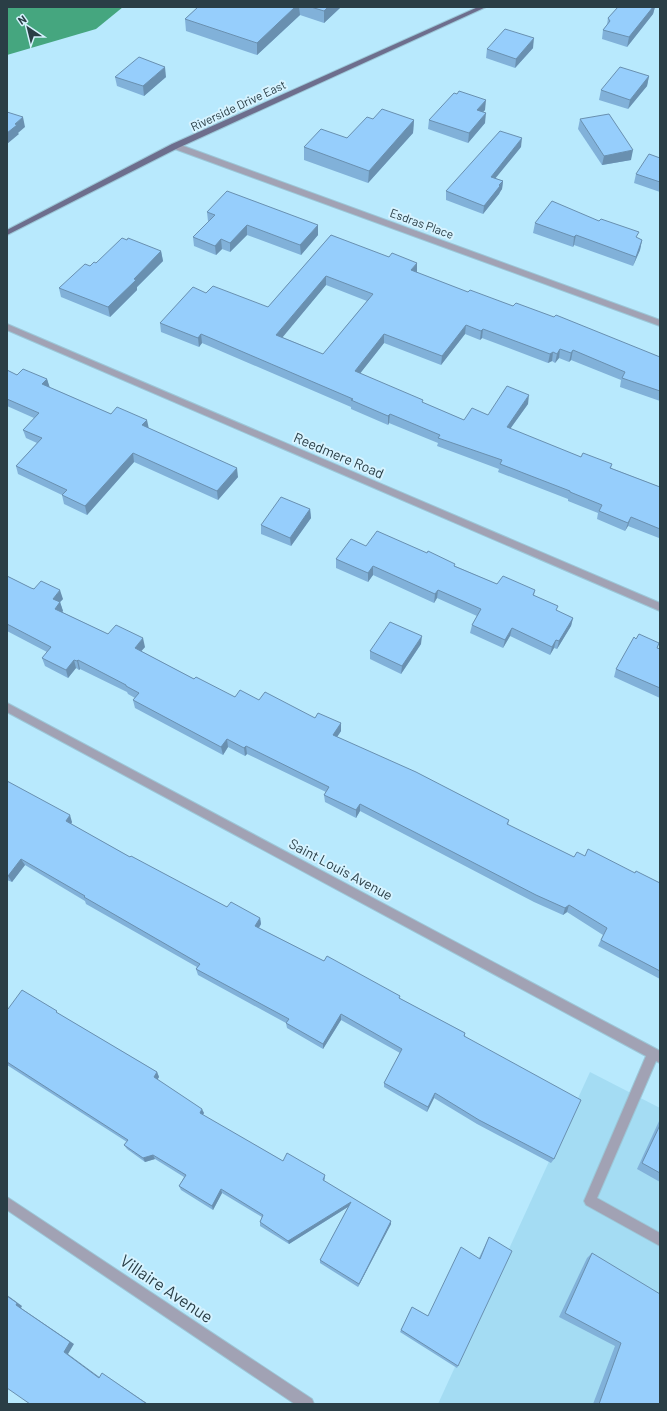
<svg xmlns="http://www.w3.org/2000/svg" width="667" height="1411" font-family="Barlow,sans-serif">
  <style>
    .built { fill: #a4dcf3 }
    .water { fill: #45a67f }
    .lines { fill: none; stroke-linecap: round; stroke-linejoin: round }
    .minor-casing { stroke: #9cc7d8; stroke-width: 2 }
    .major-casing { stroke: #9cc7d8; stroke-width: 2 }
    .minor { fill: #a1a2b4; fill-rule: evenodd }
    .major { fill: #6d6e8d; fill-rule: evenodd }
    .wall { fill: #81b1d9; fill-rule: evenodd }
    .shaded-wall { fill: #6990b0 }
    .building { fill: #96cefc; stroke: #6990b0; fill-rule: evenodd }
    .labels { text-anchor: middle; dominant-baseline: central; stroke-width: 4; stroke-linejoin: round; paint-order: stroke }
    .far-street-label { font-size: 12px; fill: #2a3e46; stroke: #d6f3ff }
    .street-label { font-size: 14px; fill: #2a3e46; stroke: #d6f3ff }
    .near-street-label { font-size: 17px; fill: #2a3e46; stroke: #d6f3ff }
  </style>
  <rect width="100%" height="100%" fill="#b8e9fd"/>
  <!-- built -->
  <path class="built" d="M590,1072l70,36v296h-222z"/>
  <!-- water -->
  <path class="water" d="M7,7h116l-27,22 -89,26z"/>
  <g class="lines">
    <!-- minor casing -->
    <g class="minor-casing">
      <g id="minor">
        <path d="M172,144h6l482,176v6l-488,-178z"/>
        <path d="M7,324l653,279v8l-653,-281z"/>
        <path d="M7,703l653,348v12l-4,-2 -59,137 63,35v13l-74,-41 -2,-4 62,-145 -639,-344z"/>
        <path d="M7,1197l305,202 2,5h-19l-288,-194z"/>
      </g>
    </g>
    <!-- major casing -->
    <g class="major-casing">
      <path id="major" d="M478,7h8l-308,141 -171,87v-5l165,-86z"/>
    </g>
    <!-- minor -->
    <use href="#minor" class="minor"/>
    <!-- major -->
    <use href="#major" class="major"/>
  </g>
  <!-- wall -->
  <g class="wall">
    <path d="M198,7h143l-17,16 -24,-8 -43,40 -71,-24 -1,-12z"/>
    <path d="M618,7h37l-2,7 -26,33 -25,-8 1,-9 4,-5 1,-7z"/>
    <path d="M533,48l-18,20 -29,-10 1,-9z"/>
    <path d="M649,76l-2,10 -19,23 -29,-9 2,-10z"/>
    <path d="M115,77h51l-22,19 -27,-10z"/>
    <path d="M485,110l-3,2 3,11 -17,20 -40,-14 1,-9z"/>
    <path d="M373,119l41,1 -1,13 -45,50 -64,-23v-13l43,-9z"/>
    <path d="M580,119l51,41 -29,5 -24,-36z"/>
    <path d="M521,147l-26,31 8,3 -1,8 -2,3 -1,2 -16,20 -37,-14v-9z"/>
    <path d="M660,158v34l-26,-9 2,-9z"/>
    <path d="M207,212l111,23 -17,20 -54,-20 -17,17 -8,-3 -6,6 -22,-9 -1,-9 15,-15v-1z"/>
    <path d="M535,223l103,15 4,2 -2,10 -7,16 -59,-21 -1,2 -40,-14z"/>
    <path d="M331,235l86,37 -1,1 52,19 45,14 147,51v44l-40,-14 1,-7 -50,-20 -2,2 -10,-4 -4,5 -3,-2 -4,2 -66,-25 -2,2 -15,-6 -24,31 -57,-22 -24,30 63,30 41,17 24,-5 40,-11 -18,25 71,28 31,7 -1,4 49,19v49l-1,2 -31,-12 -3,5 -28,-12 1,-6 -30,-12v-2l-70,-27 1,-3 -62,-23 1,-3 -49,-20 -1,2 -37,-16v-2l-149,-64 -3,4 -38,-15 -1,-9 46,-30 62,14zM326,285l41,16 -44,53 -41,-17z"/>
    <path d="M161,251l2,10 -26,26v3l-27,27 -49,-20 -2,-9 31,-22 6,-3z"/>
    <path d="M7,370l10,5 30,4 2,8 62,27 38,14 89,49 -20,23 -84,-38 -47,53 -23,-11 -2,-9 -44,-21 -2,-8 21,-23 -11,-5 -3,-8 11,-12 -27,-12z"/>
    <path d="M310,509l1,9 -20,28 -30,-12v-9z"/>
    <path d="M366,546l89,20 42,18 38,6 -1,5 23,16 16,7 -2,8 -14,23 -3,-1 -4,7 -40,-19 -7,12 -33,-15 2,-8 5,-9 -40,-18 -3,5 -61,-28 -5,7 -32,-14v-9z"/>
    <path d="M7,576l24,12 32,11 -3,3 3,9 -1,1 46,22 37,13 -4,4 53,28 41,18 24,3 56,18 26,5v8l-4,6 172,83 -1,5 66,32 11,-1 50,17 25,10v96l-62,-33 5,-11 -36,-23 -4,3 -29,-13 -174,-91 -4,7 -31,-16 -1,-7 2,-3 -79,-38 -2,2 -17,-9 -5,8 -88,-47 -2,-8 2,-2 -7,-4 -1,-2 -47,-23 -1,1 -3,-2 -8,10 -23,-12 -3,-8 5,-6 -40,-21z"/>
    <path d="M421,644l-20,30 -31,-15v-8z"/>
    <path d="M657,648l3,1v49l-46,-21 2,-8z"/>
    <path d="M7,781l65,41 -1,2 59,33 97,50 33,11 1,6 -2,4 65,33 76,35 -1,2 66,35v3l89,123 -3,4 -74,-39 -43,-26 -7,14 -43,-25v-4l16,-30 -59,-33 -18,29 -36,-21 -1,-5 -88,-48 -2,-6 1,-2 -111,-63 -1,-3 -60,-36 -13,17 -5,-2z"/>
    <path d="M7,1009l52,5 98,58 2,5 -2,3 47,33 -1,2 80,46 42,14v4l-1,2 67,40v3l-33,63 -38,-24v-3l28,-53 -59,37 -29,-18v-4l2,-5 -40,-24 -9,17 -32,-20 -2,-4 5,-9 -29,-18 -10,3 -18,-13 -3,-4 3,-3 -120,-77z"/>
    <path d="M660,1119v63l-23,-13z"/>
    <path d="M489,1237l-31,129 -1,2 -57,-36 12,-25 16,9 51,-58z"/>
    <path d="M592,1253l68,151h-67l22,-58 -56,-29 28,-59z"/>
  </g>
  <!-- shaded-wall -->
  <g class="shaded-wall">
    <path d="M295,7h4l1,8 -43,40v-12z"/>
    <path d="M328,7h13l-17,16v-12z"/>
    <path d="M653,7h2l-2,7 -26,33 2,-10z"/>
    <path d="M534,38l-1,10 -18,20 1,-9z"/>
    <path d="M165,67l1,10 -22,19 -1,-10z"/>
    <path d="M649,76l-2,10 -19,23 2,-9z"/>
    <path d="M486,100l-1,10 -9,10 1,-10z"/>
    <path d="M486,113l-1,10 -17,20 1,-10z"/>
    <path d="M23,117l2,10 -7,6 1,1 -12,10v-11l8,-9z"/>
    <path d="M414,120l-1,13 -45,50 1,-12z"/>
    <path d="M522,138l-1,9 -31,38 1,-8z"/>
    <path d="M633,150l-2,10 -29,5 2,-9z"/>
    <path d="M503,181l-1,8 -2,3 -1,2 -16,20 1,-8z"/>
    <path d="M247,225v10l-17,17v-9z"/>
    <path d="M318,225v10l-17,20 -1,-10z"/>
    <path d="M576,235l-2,10 -1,2 1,-10z"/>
    <path d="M221,239l1,10 -6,6 -1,-9z"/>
    <path d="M642,240l-2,10 -7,16 3,-9z"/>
    <path d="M161,251l2,10 -26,26v3l-27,27 -2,-10 26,-28z"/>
    <path d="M417,263v9l-7,8 1,-10z"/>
    <path d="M326,276v9l-49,59 -1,-9z"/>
    <path d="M466,325l-1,9 -24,31 1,-9z"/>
    <path d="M483,329l-1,9 -2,2 1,-9z"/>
    <path d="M201,334l1,9 -3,4 -1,-9z"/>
    <path d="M384,334v9l-29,37v-9z"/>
    <path d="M560,349l-1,9 -4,5 2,-9z"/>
    <path d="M573,350l-2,10 -2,2 2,-9z"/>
    <path d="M553,352l-1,9 -4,2 2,-9z"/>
    <path d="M47,379l3,9 -8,-4z"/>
    <path d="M529,395l-1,9 -23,32 2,-9z"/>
    <path d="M390,414l-1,9 -1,2v-9z"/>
    <path d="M147,420l2,9 -7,-4z"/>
    <path d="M133,453l1,9 -47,53 -2,-9z"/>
    <path d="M237,468l1,9 -20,23 -1,-9z"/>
    <path d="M310,509l1,9 -20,28 -1,-8z"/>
    <path d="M631,517l-3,9 -3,5 3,-8z"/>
    <path d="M373,566v9l-5,7v-9z"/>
    <path d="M60,590l3,9 -3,3 3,9 -5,6 -3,-8 -2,-10z"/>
    <path d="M438,590l-1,8 -3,5 1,-9z"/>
    <path d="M573,618l-2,8 -14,23 2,-8z"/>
    <path d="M512,628l-2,8 -7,12 2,-8z"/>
    <path d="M422,636l-1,8 -20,30 1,-8z"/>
    <path d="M143,638l2,9 -8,9 -2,-8z"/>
    <path d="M556,640l-2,8 -4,7 2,-8z"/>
    <path d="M74,660l2,8 -8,10 -2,-8z"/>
    <path d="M78,660l2,9 -1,1 -2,-9z"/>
    <path d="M341,723v8l-8,12v-8z"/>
    <path d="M227,739l1,8 -5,8 -2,-8z"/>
    <path d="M246,746l1,8 -2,2 -1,-8z"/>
    <path d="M360,804v7l-4,7v-8z"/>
    <path d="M70,815l2,7 -3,6 -3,-7z"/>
    <path d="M21,859l4,6 -13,17 -4,-6z"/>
    <path d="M569,905l-2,7 -4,3 2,-7z"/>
    <path d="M260,918l1,6 -5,8 -1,-6z"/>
    <path d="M341,1014v6l-18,29v-5z"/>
    <path d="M157,1072l2,5 -3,5 -2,-5z"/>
    <path d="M435,1093l-1,5 -7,14 1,-5z"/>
    <path d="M202,1109l2,4 -3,4 -1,-4z"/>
    <path d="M153,1155l2,4 -10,3 -2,-4z"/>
    <path d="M221,1189l1,4 -9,17 -1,-4z"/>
    <path d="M351,1202v3l-62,39 -1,-3z"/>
    <path d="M391,1221v3l-33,63 1,-3z"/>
    <path d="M7,1295l15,11 -1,2 53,36 -6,10 34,25 -3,-1 -35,-26 -48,-47z"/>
    <path d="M102,1373l3,2 43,29h-1z"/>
  </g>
  <!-- building -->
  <g class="building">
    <path d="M198,7h97l-38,36 -72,-24z"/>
    <path d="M311,7h17l-4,4z"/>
    <path d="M618,7h35l-24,30 -26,-7 7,-9 -2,-3z"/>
    <path d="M505,29l29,9 -18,21 -29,-10z"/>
    <path d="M139,57l26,10 -22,19 -28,-9z"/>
    <path d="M620,67l29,9 -19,24 -29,-10z"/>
    <path d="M459,91l27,9 -9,10 9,3 -17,20 -40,-13 25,-27 3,1z"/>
    <path d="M382,109l32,11 -45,51 -65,-24 17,-18 26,9 20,-21 6,2z"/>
    <path d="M7,112l16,5 -8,7 2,1 -10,8z"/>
    <path d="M609,114l24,36 -29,6 -24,-37z"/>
    <path d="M500,131l22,7 -31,39 12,4 -4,4 1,1 -16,20 -38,-15z"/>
    <path d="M649,154l11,4v24l-24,-8z"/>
    <path d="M227,191l91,34 -18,20 -53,-20 -17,18 -9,-4 -6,7 -22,-9 22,-22 -8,-3z"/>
    <path d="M552,201l47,20 2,-2 38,13 -3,5 6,3 -6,17 -60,-22 -2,2 -39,-14z"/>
    <path d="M331,235l58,22 3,-4 25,10 -6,7 57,22 2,-2 43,16 3,-3 38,14 2,-2 104,42v34l-38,-13 3,-6 -52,-22 -2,3 -11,-4 -3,5 -4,-2 -3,2 -67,-25 -2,2 -15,-6 -24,31 -58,-22 -29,37 68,29 -1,2 42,18 8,-12 16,7 19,-29 22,9 -22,32 74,30 2,-4 29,11 -2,4 50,19v42l-29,-12 -3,6 -29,-12 3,-6 -32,-13v-1l-70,-27 2,-4 -64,-22 2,-3 -50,-21 -2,2 -37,-16 2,-1 -152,-65 -3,4 -38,-15 33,-36 13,6 7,-7 55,21zM326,276l47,18 -50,60 -47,-19z"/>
    <path d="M122,238l5,2 1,-2 33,13 -27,28 2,1 -28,27 -49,-19 26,-24 5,2 4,-4 2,1z"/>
    <path d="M23,369l24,10 -5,5 69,30 6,-7 30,13 -5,5 95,43 -20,23 -84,-38 -48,53 -23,-11 5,-5 -51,-24 26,-28 -19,-8 16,-17 -32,-14v-29l10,5z"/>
    <path d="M281,497l29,12 -20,29 -29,-13z"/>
    <path d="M377,531l50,22 1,-2 27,13 -1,2 43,18 6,-8 32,14 -2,5 25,11 -2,4 17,8 -14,23 -3,-1 -4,7 -40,-19 -7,12 -33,-15 9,-16 -43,-19 -3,4 -62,-28 -5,7 -32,-14 15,-20 15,7z"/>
    <path d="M7,576l24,12 3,1 7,-8 19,9 -7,9 7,3 -5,7 53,25 8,-9 27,13 -8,10 59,31 2,-2 39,20 5,-7 19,10 6,-8 50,26 3,-5 23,10 -8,12 83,37 93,48 -2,4 67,33 3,-5 8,4 3,-7 47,24 1,-2 24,12v88l-59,-31 6,-12 -38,-23 -4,3 -29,-13 -176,-91 -4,6 -32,-15 5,-8 -83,-41 -2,2 -17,-9 -6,8 -88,-47 6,-7 -13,-7v-1l-48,-25 -1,1 -3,-1 -8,10 -24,-12 9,-11 -44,-23z"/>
    <path d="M390,622l32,14 -20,30 -32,-15z"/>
    <path d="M639,634l20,9 -2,5 3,1v39l-44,-19 18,-32 2,2z"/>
    <path d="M7,781l63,34 -4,6 64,36 1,-1 96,51 4,-5 29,16 -5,8 69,35 3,-5 73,40 -1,2 66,35 -1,3 117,64 -27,59 -75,-39 -44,-27 -7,14 -44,-24 18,-34 -61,-35 -18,30 -37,-21 3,-4 -93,-50 4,-5 -116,-67 1,-1 -64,-37 -13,17 -1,-1z"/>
    <path d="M22,990l35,21 -1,1 101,60 -3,5 48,32 -2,4 83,48 4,-8 38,22 -2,5 68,41 -32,63 -39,-24 31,-58 -63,39 -28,-19 3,-7 -42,-26 -9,17 -33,-20 7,-11 -33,-20 -10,3 -19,-13 4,-5 -121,-78v-53h1z"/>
    <path d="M660,1125v48l-18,-10z"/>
    <path d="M489,1237l23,14 -54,115 -57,-36 11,-23 16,9 33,-69 19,12z"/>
    <path d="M592,1253l68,41v110h-61l22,-61 -56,-30z"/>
    <path d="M7,1296l10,7 -1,2 54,37 -6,10 35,26 3,-5 45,31h-117l-23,-16z"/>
  </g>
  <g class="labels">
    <!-- far-street labels -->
    <g class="far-street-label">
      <text transform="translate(238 105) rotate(-25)">Riverside Drive East</text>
      <text transform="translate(422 223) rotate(20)">Esdras Place</text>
    </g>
    <!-- street labels -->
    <g class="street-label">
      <text transform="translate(339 455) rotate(23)">Reedmere Road</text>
      <text transform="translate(341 869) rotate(28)">Saint Louis Avenue</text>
    </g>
    <!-- near-street labels -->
    <g class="near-street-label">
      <text transform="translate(167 1288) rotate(34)">Villaire Avenue</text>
    </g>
  </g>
  <!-- border -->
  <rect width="667" height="1411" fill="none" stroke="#2a3e46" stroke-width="16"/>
  <!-- north arrow -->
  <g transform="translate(28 28) rotate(325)" stroke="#d6f3ff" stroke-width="3" paint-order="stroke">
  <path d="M0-3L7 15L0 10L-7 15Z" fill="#2a3e46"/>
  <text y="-6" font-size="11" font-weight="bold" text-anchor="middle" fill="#2a3e46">N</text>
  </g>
</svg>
